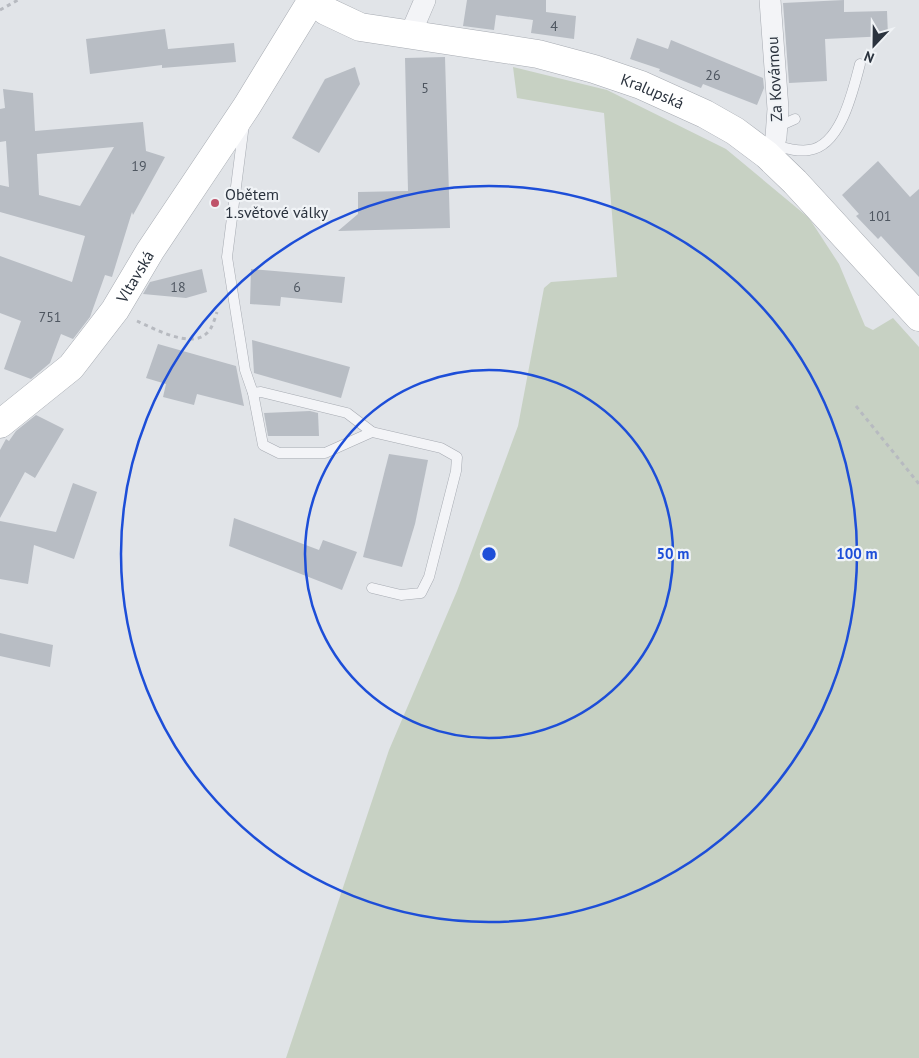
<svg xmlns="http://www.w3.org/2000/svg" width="919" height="1058" font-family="'PT Sans',sans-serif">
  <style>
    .green { fill: #c7d1c3 }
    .building { fill: #b8bdc4; fill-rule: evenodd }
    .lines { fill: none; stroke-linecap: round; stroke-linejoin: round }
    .lane-casing { stroke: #a7abb2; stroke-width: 11 }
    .street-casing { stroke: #a7abb2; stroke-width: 22 }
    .secondary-casing { stroke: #a7abb2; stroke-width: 29 }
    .path { stroke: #b7bac0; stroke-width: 3; stroke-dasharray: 4 4; stroke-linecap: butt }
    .lane { stroke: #f3f4f7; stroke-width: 10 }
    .street { stroke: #f3f4f7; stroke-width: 21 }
    .secondary { stroke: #fff; stroke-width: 28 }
    .ring { fill: none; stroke: #1d4ed8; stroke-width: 2.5 }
    .poi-dot { fill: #bf536a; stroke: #f0f3f6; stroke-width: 2 }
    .labels { text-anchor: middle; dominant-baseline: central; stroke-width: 4.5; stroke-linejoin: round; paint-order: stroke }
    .number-label { font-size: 14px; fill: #4e5660 }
    .street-label { font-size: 16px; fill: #2b333e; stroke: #f0f3f6 }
    .poi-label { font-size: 16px; fill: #2b333e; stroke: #f0f3f6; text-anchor: start }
    .centre { fill: #1d4ed8; stroke: #f0f3f6; stroke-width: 2.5 }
    .ring-label { font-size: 15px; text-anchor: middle; font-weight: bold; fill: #1d4ed8; stroke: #f0f3f6; stroke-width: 4.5; stroke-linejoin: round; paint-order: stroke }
  </style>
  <rect width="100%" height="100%" fill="#e1e4e8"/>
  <!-- green -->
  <path class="green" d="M513,67l94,23 119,59 83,69 30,46 26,62 8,4 20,-12 26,29v711h-633l103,-308 68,-159 61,-165 26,-138 7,-6 66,-5 -13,-164 -87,-15z"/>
  <!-- building -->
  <g class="building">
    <path d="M467,0h79v12l30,4 -2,23 -43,-6 2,-13 -37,-5 -2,15 -31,-4z"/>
    <path d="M844,0v12l43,-1 1,25 -63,3 2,42 -38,2 -6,-80z"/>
    <path d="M165,29l3,20 66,-6 2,19 -74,6v-3l-72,9 -4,-35z"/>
    <path d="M637,38l31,11 3,-9 92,38 1,10 -7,17 -54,-21 -2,4 -42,-17 1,-2 -30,-10z"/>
    <path d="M445,57l5,171 -112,3 20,-17v-22l50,-1 -3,-133z"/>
    <path d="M355,67l5,17 -41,69 -27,-15 33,-59z"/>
    <path d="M3,89l30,4 2,38 108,-9 3,29 19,6 -32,58 -1,-3 -20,65 -7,-2 -15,42 -17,22 -12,-5 -11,29 -19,16 -27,-10 17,-48 -21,-8v-57l72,26 13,-46 -85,-24v-27l9,2 -3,-46 -6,1v-33l5,-1zM114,147l-34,59 -41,-11 -2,-41z"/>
    <path d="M878,161l32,36 9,-8v88l-38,-41 -3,3 -22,-23 3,-2 -17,-19z"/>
    <path d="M202,269l5,23 -21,6 -43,-4 7,-12z"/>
    <path d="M251,269l94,8 -3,26 -61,-6 -1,9 -30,-2z"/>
    <path d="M252,340l98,27 -9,31 -87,-25z"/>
    <path d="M158,344l78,22 8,40 -47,-12 -3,11 -31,-8 3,-13 -20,-6z"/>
    <path d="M310,411l8,2 1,23h-51l-4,-23z"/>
    <path d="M36,415l28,14 -29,49 -10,-6 -25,46v-68l6,-11 3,2 7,-10z"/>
    <path d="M389,454l39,6 -13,64 -13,43 -39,-10z"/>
    <path d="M73,483l24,9 -23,67 -40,-14 -6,39 -28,-5v-58l56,11z"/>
    <path d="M234,518l85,32 4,-10 34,12 -15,38 -113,-44z"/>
    <path d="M0,633l53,12 -3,22 -50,-11z"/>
  </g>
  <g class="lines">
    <!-- lane casing -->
    <g class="lane-casing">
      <g id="lane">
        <path d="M244,124l-17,133 18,113 8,23 10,52 16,8h46l47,-21"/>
        <path d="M777,127l18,-8"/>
        <path d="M774,145c11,3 23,7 35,5 32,-4 44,-60 51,-86"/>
        <path d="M253,393l8,-1 86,21 25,19 69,16 16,9 -1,14 -27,106 -8,16 -20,2 -29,-7"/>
      </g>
    </g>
    <!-- street casing -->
    <g class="street-casing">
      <g id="street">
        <path d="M410,35l15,-35"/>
        <path d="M767,155l7,-10 2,-8 2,-28 -8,-109"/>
      </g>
    </g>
    <!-- secondary casing -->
    <g class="secondary-casing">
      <g id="secondary">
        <path id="s1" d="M313,0l13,11 34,16 178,27 56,15 47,16 64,29 30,17 32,24 28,27 124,135"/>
        <path id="s2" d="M0,424l71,-57 44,-57 35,-59 97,-145 65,-106"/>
      </g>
    </g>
    <!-- path -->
    <g class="path">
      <path d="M0,10l18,-10"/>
      <path d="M137,321c18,8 54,28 70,12 5,-4 8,-15 10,-21"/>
      <path d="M856,406l63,78"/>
    </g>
    <!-- lane -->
    <use href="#lane" class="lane"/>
    <!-- street -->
    <use href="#street" class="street"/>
    <!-- secondary -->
    <use href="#secondary" class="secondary"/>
  </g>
  <!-- distance rings -->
  <g class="ring">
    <circle cx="489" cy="554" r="184"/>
    <circle cx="489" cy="554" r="368"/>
  </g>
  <!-- markers -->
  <circle class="poi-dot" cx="215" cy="203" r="5"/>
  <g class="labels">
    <!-- number labels -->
    <g class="number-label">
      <text x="554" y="26">4</text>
      <text x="713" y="75">26</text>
      <text x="425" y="88">5</text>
      <text x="139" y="166">19</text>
      <text x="880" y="216">101</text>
      <text x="178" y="287">18</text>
      <text x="297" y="287">6</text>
      <text x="50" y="317">751</text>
    </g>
    <!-- street labels -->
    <g class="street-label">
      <text transform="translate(774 79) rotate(-93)">Za Kovárnou</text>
      <text stroke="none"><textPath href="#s1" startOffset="355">Kralupská</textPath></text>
      <text stroke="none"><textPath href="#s2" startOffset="202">Vltavská</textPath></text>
    </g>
    <!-- poi labels -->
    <g class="poi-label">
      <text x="225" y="194">Obětem<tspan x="225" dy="18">1.světové války</tspan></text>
    </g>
  </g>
  <circle cx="489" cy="554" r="8" class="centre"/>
  <g class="ring-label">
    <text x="673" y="559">50 m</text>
    <text x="857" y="559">100 m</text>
  </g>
  <!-- north arrow -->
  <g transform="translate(874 45) rotate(202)" stroke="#f0f3f6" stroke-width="4" paint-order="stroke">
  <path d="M0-4L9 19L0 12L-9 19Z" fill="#2b333e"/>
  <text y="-8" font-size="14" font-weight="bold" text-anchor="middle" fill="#2b333e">N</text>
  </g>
</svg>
